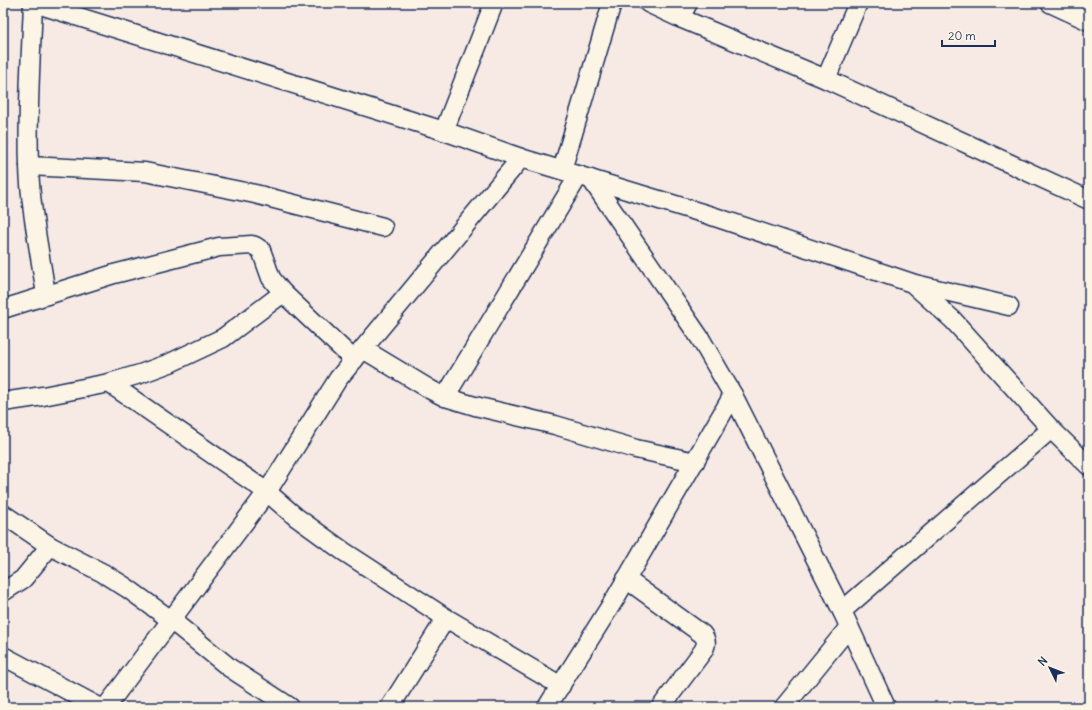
<svg xmlns="http://www.w3.org/2000/svg" width="1092" height="710" font-family="Delius,sans-serif">
  <style>
    .lines { fill: none; stroke-linecap: round; stroke-linejoin: round }
    .minor-casing { stroke: #1b2f5e; stroke-width: 21 }
    .minor { stroke: #fcf5e5; stroke-width: 18 }
  </style>
  <rect width="100%" height="100%" fill="#f7e9e4"/>
  <filter id="ink" filterUnits="userSpaceOnUse"><feTurbulence type="fractalNoise" baseFrequency=".025" numOctaves="2"/><feDisplacementMap in="SourceGraphic" scale="8" xChannelSelector="R" yChannelSelector="G"/><feConvolveMatrix kernelMatrix="1 2 1 2 8 2 1 2 1" color-interpolation-filters="sRGB"/></filter>
  <g filter="url(#ink)">
    <g class="lines">
      <!-- minor casing -->
      <g class="minor-casing">
        <g id="minor">
          <path d="M33,3c-2,54 -6,108 -4,162 1,43 11,87 17,130"/>
          <path d="M34,3l410,128 77,27 191,58 200,67 41,37 98,109 38,37"/>
          <path d="M648,3l32,15 146,61 263,121"/>
          <path d="M1050,3l39,18"/>
          <path d="M680,18l8,-15"/>
          <path d="M826,79l32,-76"/>
          <path d="M444,131l50,-128"/>
          <path d="M29,166l116,6 110,22 128,33"/>
          <path d="M562,170l50,-167"/>
          <path d="M591,179l109,159 33,57 109,216 44,96"/>
          <path d="M915,284l94,22"/>
          <path d="M3,309l111,-35 105,-27 33,-2 3,1 6,4 10,28 12,15 71,67"/>
          <path d="M363,349l68,41 14,7 30,9 80,19 81,24 59,13"/>
          <path d="M109,383l158,109 29,25 47,34 103,67 115,68"/>
          <path d="M445,397l134,-222"/>
          <path d="M3,402l40,-6 66,-13 31,-9 30,-11 53,-25 60,-45"/>
          <path d="M3,514l47,32 53,27 24,15 44,32 59,48 60,39"/>
          <path d="M626,579l76,55c5,6 5,10 1,17l-42,56"/>
          <path d="M3,592l20,-13 27,-33"/>
          <path d="M842,611l209,-182"/>
          <path d="M3,656l96,51"/>
          <path d="M106,707l161,-215 71,-113 183,-221"/>
          <path d="M390,707l56,-89"/>
          <path d="M547,707l69,-110 117,-202"/>
          <path d="M784,707l65,-80"/>
        </g>
      </g>
      <!-- minor -->
      <use href="#minor" class="minor"/>
    </g>
  </g>
  <!-- margin -->
  <rect width="1092" height="710" fill="none" stroke="#fcf5e5" stroke-width="16"/>
  <rect x="8" y="8" width="1076" height="694" fill="none" stroke="#1b2f5e" stroke-width="1.5" filter="url(#ink)"/>
  <!-- north arrow -->
  <g transform="translate(1050 668) rotate(313)" stroke="#fcf5e5" stroke-width="3" paint-order="stroke">
  <path d="M0-3L7 15L0 10L-7 15Z" fill="#1b2f5e"/>
  <text y="-6" font-size="11" font-weight="bold" text-anchor="middle" fill="#1b2f5e">N</text>
  </g>
  <!-- scale -->
  <path d="M942 40v6h53v-6" fill="none" stroke="#1b2f5e" stroke-width="2"/>
  <text x="948" y="40" font-size="12" fill="#1b2f5e" stroke="#fcf5e5" stroke-width="3" paint-order="stroke">20 m</text>
</svg>
